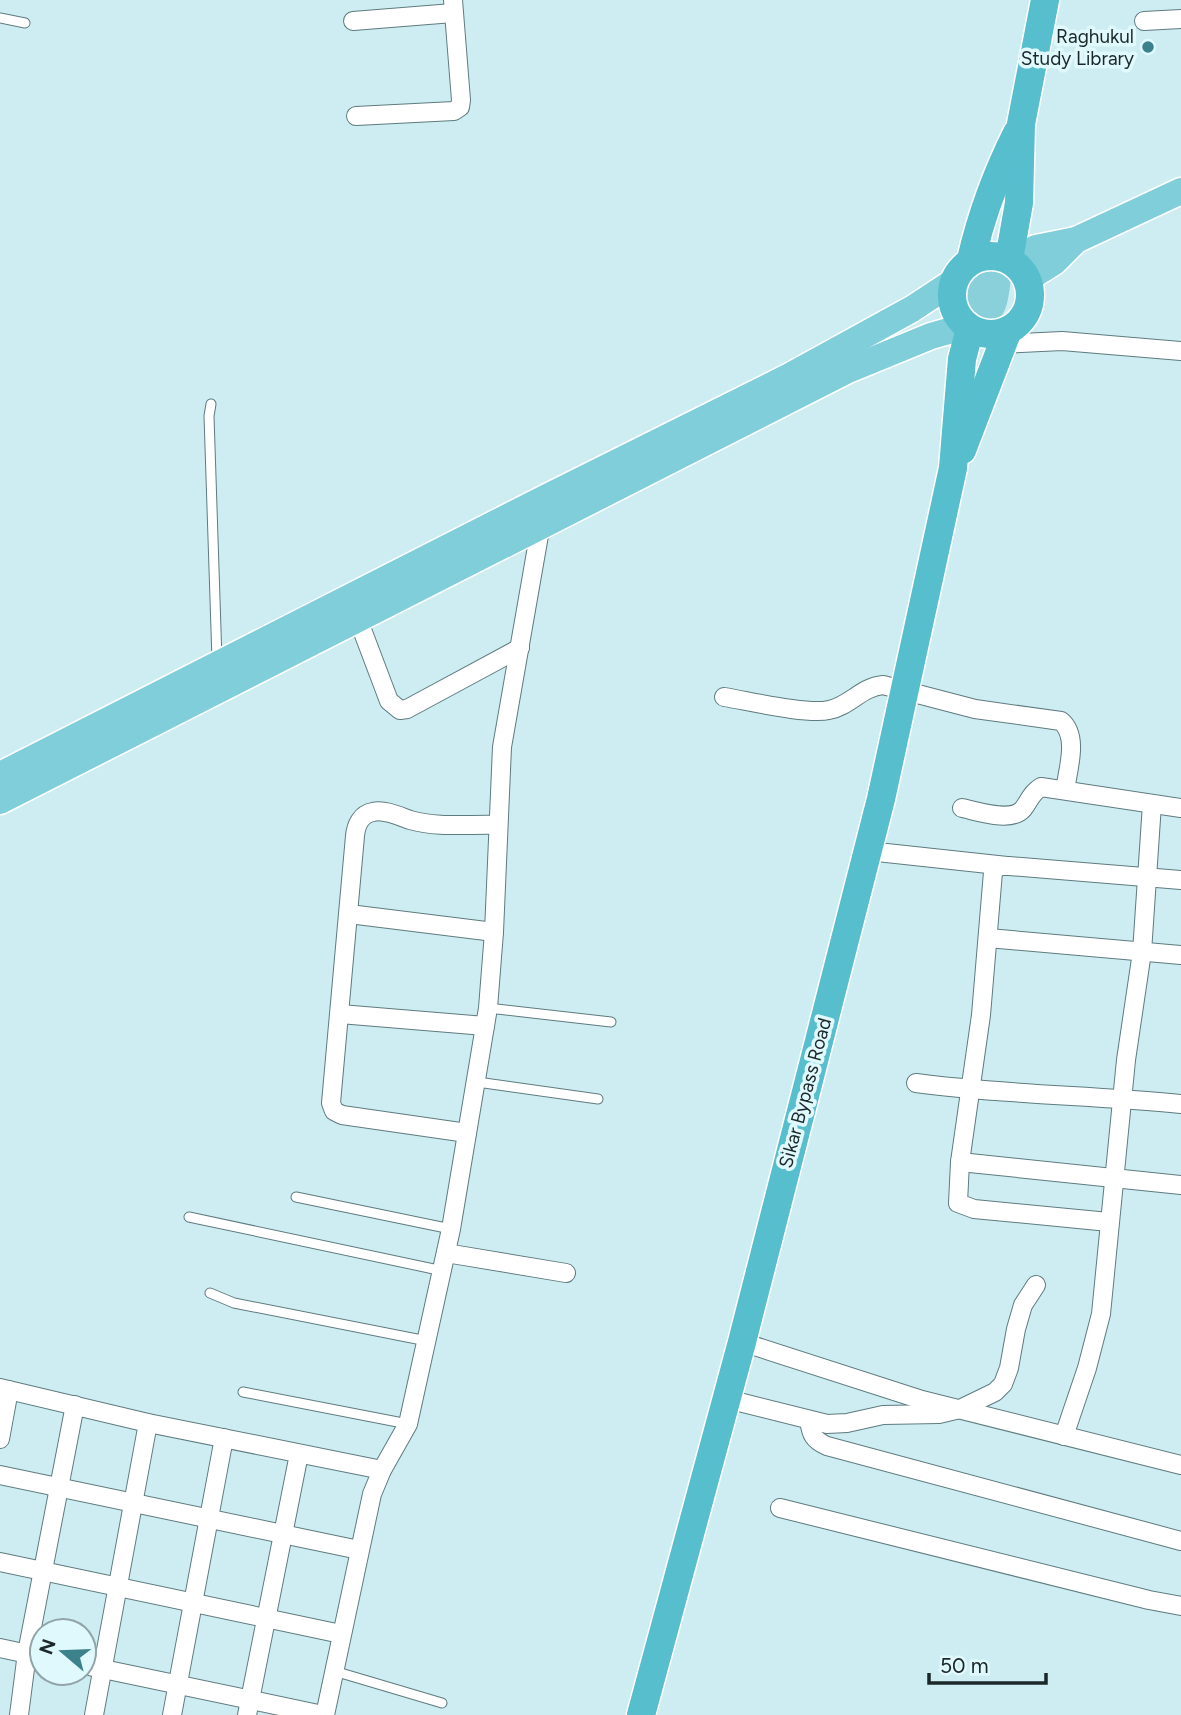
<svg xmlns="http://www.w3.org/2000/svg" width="1181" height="1715" font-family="Figtree,sans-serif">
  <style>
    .green { fill: #8ad0db }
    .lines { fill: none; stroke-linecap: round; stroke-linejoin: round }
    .service-casing { stroke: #5e7b7f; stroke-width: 11 }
    .minor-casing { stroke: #5e7b7f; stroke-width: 20 }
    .primary-casing { stroke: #fff; stroke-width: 29 }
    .trunk-casing { stroke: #fff; stroke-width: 31 }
    .service { stroke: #fff; stroke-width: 9 }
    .minor { stroke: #fff; stroke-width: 18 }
    .primary { stroke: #80ced9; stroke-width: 26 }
    .trunk { stroke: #56becc; stroke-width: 28 }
    .poi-dot { fill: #3b828d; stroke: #e0f9fd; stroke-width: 2.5 }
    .labels { text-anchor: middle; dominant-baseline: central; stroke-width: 7; stroke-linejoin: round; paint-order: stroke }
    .poi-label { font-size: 19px; fill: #1b2729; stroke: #e0f9fd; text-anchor: end }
    .street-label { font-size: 19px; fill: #1b2729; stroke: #e0f9fd }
  </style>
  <rect width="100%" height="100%" fill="#ceedf2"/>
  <!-- green -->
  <path class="green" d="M981,256c27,1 33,13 28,37 -1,7 -3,17 -7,22 -4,8 -11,9 -19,12l-20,-11 -3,-13 8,-37z"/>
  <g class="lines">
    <!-- service casing -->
    <g class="service-casing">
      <g id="service">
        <path d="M0,18l25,5"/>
        <path d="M211,404l-2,12 8,244"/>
        <path d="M488,1008l123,14"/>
        <path d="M477,1082l121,17"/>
        <path d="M296,1197l155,32"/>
        <path d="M189,1217l254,54"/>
        <path d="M210,1293l24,10 193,38"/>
        <path d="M243,1392l165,32"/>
        <path d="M334,1671l108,32"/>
      </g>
    </g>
    <!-- minor casing -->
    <g class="minor-casing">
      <g id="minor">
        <path d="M353,21l100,-8"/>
        <path d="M1144,21l37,-2"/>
        <path d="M356,116l98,-5 6,-4 1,-7 -8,-100"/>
        <path d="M1003,344l59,-3 119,10"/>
        <path d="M358,619l31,82 11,9 7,-1 113,-61"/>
        <path d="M724,697c25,4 83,18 105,13 21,-4 32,-23 54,-25l92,24 86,12c18,15 7,48 4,69"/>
        <path d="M962,808c15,3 49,15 61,1 7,-9 8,-16 18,-22l140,21"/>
        <path d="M868,851l139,15"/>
        <path d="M349,914l145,18"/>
        <path d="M988,938l193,17"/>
        <path d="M340,1014l145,12"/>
        <path d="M916,1083c88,12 177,12 265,21"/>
        <path d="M467,1133l-125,-18 -8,-4 -3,-8 24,-267c1,-11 6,-22 18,-24 11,-3 26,4 37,8 27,8 60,4 88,5"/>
        <path d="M960,1162l221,23"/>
        <path d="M1109,1222l-135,-13 -16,-6 2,-41 21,-147 12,-143 6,-6h10l172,14"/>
        <path d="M446,1253l120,20"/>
        <path d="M742,1342l180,58 259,65"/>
        <path d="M0,1388l148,35 234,47"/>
        <path d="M727,1399l100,25 20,-1 36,-8 56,-1 21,-5 35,-17 8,-8 6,-16 7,-39 7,-24 13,-20"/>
        <path d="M809,1420c2,14 4,20 18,26l354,95"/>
        <path d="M1064,1436l23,-68 14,-54 25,-254 16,-108 10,-148"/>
        <path d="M0,1439l9,-49"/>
        <path d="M0,1475l359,75"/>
        <path d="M780,1508l369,92 32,6"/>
        <path d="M0,1562l341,72"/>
        <path d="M0,1648l42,9"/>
        <path d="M84,1665l239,50"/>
        <path d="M19,1715l8,-62 48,-248"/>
        <path d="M94,1715l54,-292"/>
        <path d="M172,1715l52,-277"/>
        <path d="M247,1715l52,-261"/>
        <path d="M325,1715l47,-221 10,-24 26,-46 43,-195 37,-221 6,-76 8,-185 39,-223"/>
      </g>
    </g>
    <!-- primary casing -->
    <g class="primary-casing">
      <g id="primary">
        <path d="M1015,263l8,-8 13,-7 40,-8 105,-49"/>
        <path d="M1027,279l27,-17 22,-22"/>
        <path d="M0,775l545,-277 245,-122 122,-67 41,-27"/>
        <path d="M0,801l848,-431 83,-34 35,-10"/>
      </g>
    </g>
    <!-- trunk casing -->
    <g class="trunk-casing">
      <g id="trunk">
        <circle cx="991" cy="295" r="39"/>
        <path d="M1009,259l10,-56 2,-79 24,-124"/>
        <path d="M971,260c10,-44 26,-87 46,-127"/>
        <path d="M962,450l46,-120"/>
        <path d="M641,1715l101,-373 139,-543 72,-331 9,-109 8,-30"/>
      </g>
    </g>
    <!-- service -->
    <use href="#service" class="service"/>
    <!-- minor -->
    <use href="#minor" class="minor"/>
    <!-- primary -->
    <use href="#primary" class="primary"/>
    <!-- trunk -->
    <use href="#trunk" class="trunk"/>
  </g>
  <!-- markers -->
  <circle class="poi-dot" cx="1148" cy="47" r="7"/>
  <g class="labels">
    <!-- poi labels -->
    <g class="poi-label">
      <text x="1134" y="36">Raghukul<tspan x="1134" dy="22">Study Library</tspan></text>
    </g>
    <!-- street labels -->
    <g class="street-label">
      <text transform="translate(805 1093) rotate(-75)">Sikar Bypass Road</text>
    </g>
  </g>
  <!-- north arrow -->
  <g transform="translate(63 1652) rotate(289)"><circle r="33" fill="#e0f9fd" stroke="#91a5a8" stroke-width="2"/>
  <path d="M0-5L12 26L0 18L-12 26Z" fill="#3b828d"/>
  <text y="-10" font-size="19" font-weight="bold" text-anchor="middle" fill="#1b2729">N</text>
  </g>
  <!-- scale -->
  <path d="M929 1673v10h117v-10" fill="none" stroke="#1b2729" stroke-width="3.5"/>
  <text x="940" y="1673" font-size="21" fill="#1b2729" stroke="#e0f9fd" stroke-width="5" paint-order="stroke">50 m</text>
</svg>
